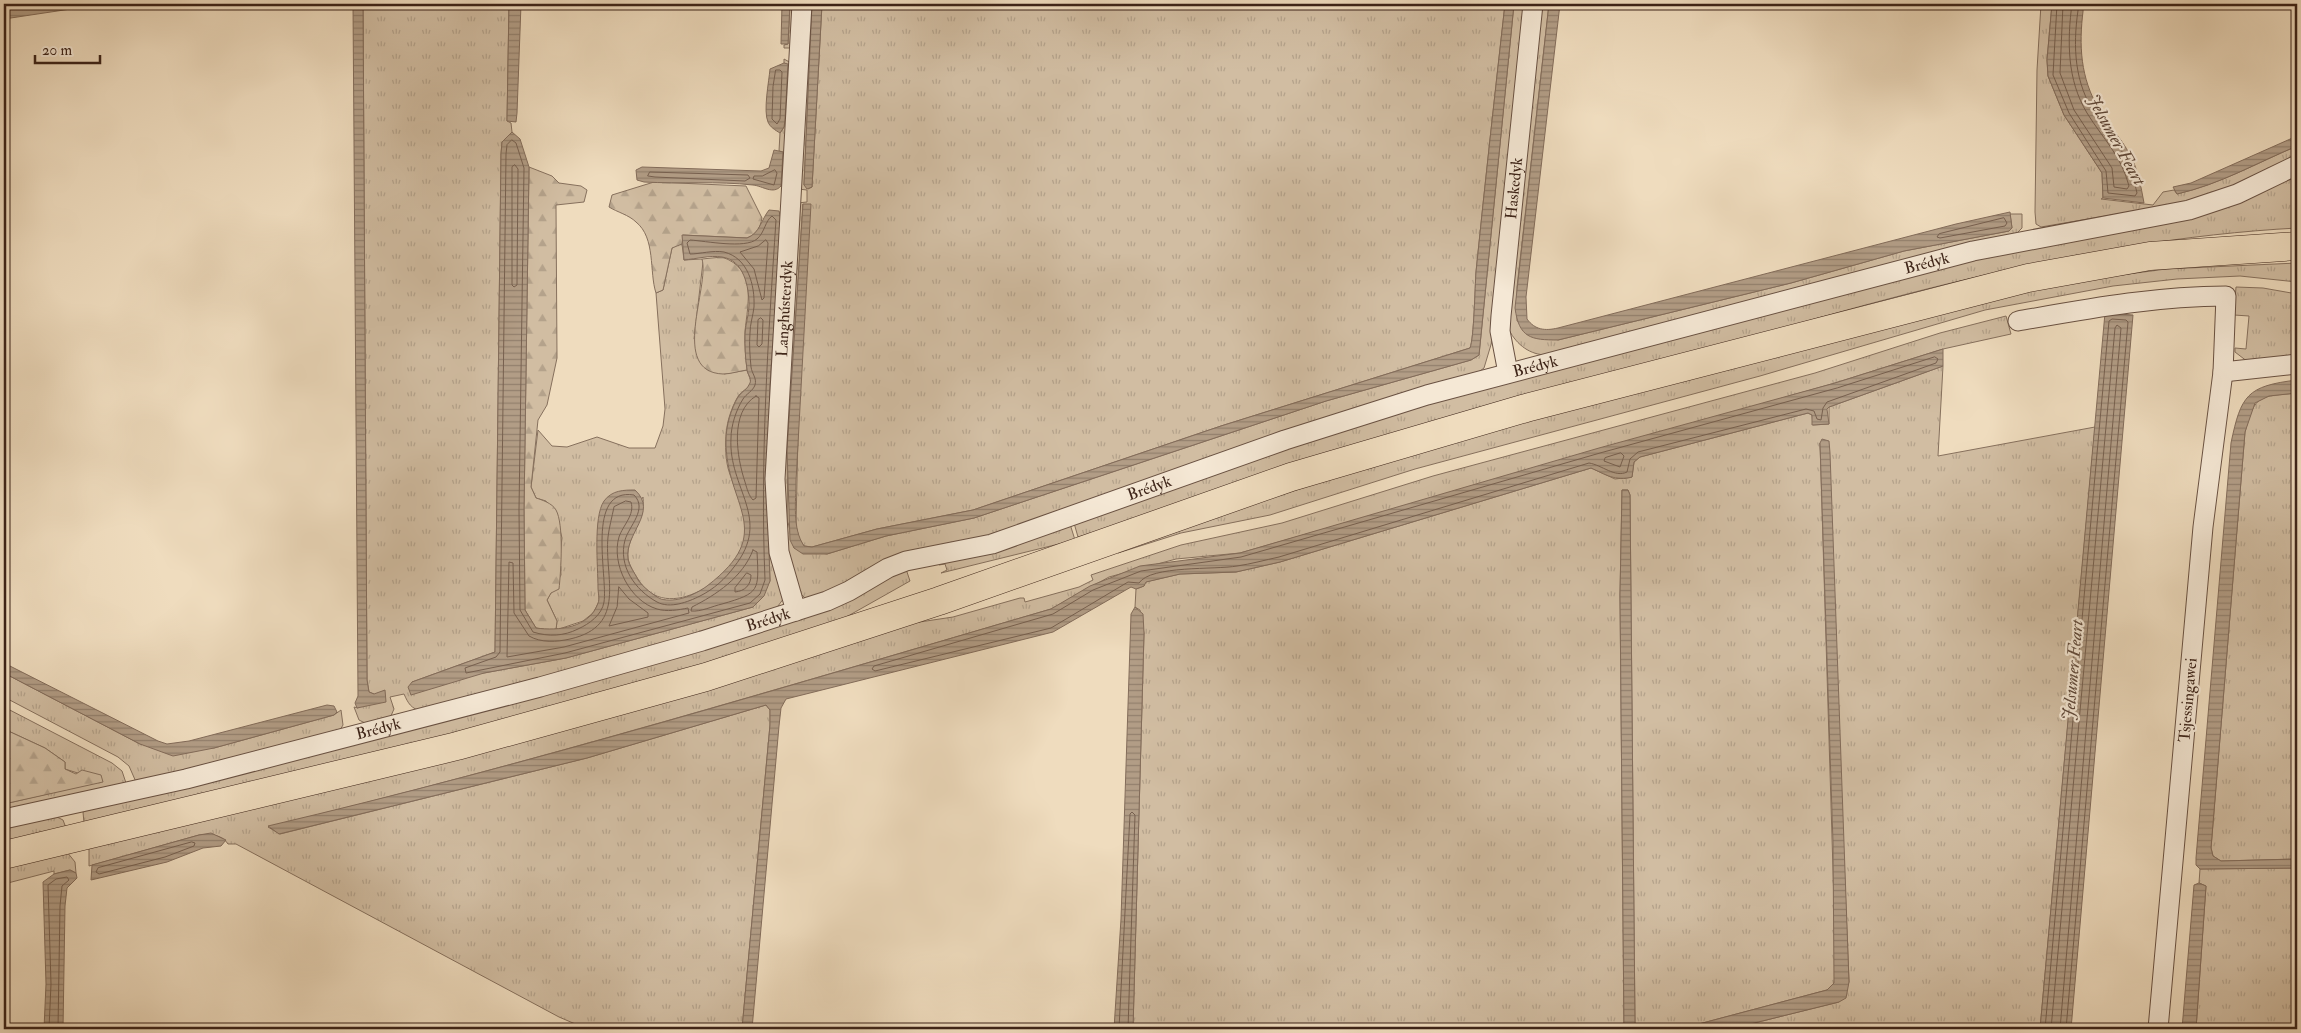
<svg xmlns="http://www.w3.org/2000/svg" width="2301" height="1033" font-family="'IM FELL Double Pica',serif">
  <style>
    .grass { fill: url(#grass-tufts); stroke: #86705d }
    .forest { fill: url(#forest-firs); stroke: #86705d }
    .water { fill: url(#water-rules); stroke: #836c5a }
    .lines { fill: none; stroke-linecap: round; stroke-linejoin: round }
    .shore { stroke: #77604f; stroke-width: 1 }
    .minor-casing { stroke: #695142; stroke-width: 21 }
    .primary-casing { stroke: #3c2318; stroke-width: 29 }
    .minor { stroke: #f5e8d5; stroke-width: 19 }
    .primary { stroke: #efdcbe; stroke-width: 28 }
    .labels { text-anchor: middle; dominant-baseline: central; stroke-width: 4.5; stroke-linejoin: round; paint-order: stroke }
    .street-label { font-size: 16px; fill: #3c2318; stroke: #f5e8d5 }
    .water-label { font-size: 18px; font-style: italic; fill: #5f4839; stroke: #f5e8d5 }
  </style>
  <defs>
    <pattern id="grass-tufts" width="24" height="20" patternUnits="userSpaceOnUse" patternTransform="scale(1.25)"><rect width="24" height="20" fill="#d1bda2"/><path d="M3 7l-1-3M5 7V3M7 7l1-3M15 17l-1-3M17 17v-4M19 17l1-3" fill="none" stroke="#b4a28b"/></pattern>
    <pattern id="forest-firs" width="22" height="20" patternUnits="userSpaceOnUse" patternTransform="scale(1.25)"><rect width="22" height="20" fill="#d1bda2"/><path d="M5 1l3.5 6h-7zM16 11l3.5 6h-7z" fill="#b4a28b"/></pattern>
    <pattern id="water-rules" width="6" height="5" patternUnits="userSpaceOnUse" patternTransform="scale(1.25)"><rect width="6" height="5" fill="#b29d86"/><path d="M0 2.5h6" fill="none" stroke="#92806d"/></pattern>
  </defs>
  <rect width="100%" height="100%" fill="#efdcbe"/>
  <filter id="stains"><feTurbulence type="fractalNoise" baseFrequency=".004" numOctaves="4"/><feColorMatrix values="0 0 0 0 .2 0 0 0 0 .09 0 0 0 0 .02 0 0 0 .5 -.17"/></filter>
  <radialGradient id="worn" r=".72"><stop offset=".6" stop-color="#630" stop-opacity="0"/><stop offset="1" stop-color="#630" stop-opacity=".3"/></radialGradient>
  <!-- grass -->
  <g class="grass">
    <path d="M4,4h34l-34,6z"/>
    <path d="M363,4h146l-2,117 4,2 1,9 -10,10 -1,12 -6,498 -83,30 72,-9 82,-15 187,-51 17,-26 -3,-89 4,-110 13,216 -9,12 -141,42 -212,59c-11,-2 -14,-8 -18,-17l-14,3 4,12 -4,9 -23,6 -8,-4 -5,-13 4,1 16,-14 -5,-2 -2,-12z"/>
    <path d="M790,4h6l-2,40 -5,4h-5v-3l4,-1z"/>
    <path d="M807,4h5l-8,181 4,4 4,-2 10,-183h683c-10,89 -20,179 -29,268 -1,15 -2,67 -6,76l-249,78 -248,84 -96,19 -65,18 -8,-1 -5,-8 -3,-12 7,-322 -16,246 1,72 6,26 33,6 59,-18 88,-18 352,-117 145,-41 8,-5 35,-351h13l-34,334 -9,30 -8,6 -644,217 -26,8 -10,-10 -16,-69 17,-317 10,-1v-12l-9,-1z"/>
    <path d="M1539,4h10l-32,283v34l41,19 233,-57 113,-32 105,-20 3,-3 -2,-14h12v14l-6,6 -469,121c-17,0 -30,-10 -38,-25z"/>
    <path d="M2041,4h11l-5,56 1,16 16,39 38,58 1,25 -2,1 52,6 10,-13 11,-2 3,4c43,-10 80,-31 120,-48v11l-75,36 -46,11 -135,23 -5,-3 -1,-12 2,-142z"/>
    <path d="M784,59l9,5 -8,120 -4,2 2,-34 -4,-1 1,-18 4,-6 1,-7 3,-55 -4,-2z"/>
    <path d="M2297,173v55c-223,12 -441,78 -654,141 -188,56 -376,112 -565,168l-4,-14 160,-59 240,-74z"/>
    <path d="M679,244h3l2,16 18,-1 1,3 -9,77 30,35 23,-4c1,5 5,10 3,15 -2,4 -8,6 -11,10 -5,7 -11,23 -12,32 -2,12 -2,29 1,41 6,22 21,46 17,69 -7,40 -79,90 -107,42 -4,-6 -9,-14 -10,-21 -2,-22 18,-37 15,-61l-44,76v29l-6,11 -10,8 -27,9 1,-9 -10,-21 14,-25 -1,-21 2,-16 -3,-12 -13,-25 -10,-3 -5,-11 7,-57 14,16 15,1 30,-10 32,11h26l8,-22 2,-17 -9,-116 7,-3 9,-42z"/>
    <path d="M2297,263v19l-57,-6 -63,3 -64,7 -128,24 -225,66 -345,93 -145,46 -89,18 -63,20 6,-4 85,-31 230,-74 511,-136 134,-28 82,-11z"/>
    <path d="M2236,287l27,1 34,6v62l-49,6 -13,-10v-4l11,1 3,-33 -15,-1z"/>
    <path d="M2006,316l5,18 -68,15 -108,34 -595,170 -64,6 -67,18 -58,32c-260,76 -519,154 -783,218l12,7 307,-76 179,-53 4,5v15l-28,304h-155l-28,-12 -323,-173h-8c-6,-10 -19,-10 -29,-9l-110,31v-19l824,-224 40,-6 67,-19h4l1,4 54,-15 14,-7 -2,-5 90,-30 101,-22 151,-47 382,-103 125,-40z"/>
    <path d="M1943,366l-5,90 157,-29 -55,602h-310l109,-27 10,-20 -8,-191 -21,-348 16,526 -2,14 -7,7 -147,39h-42l-3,-5 -5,-529 -2,-5h-6l-2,105 4,434h-491l11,-396 -4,-23 -5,-3 1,-18 8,-3 1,-4 35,-8 56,-2 44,-10 311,-94 24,11 17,-2 2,-15 6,-5 168,-44 4,2 1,10 16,-1v-17z"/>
    <path d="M2297,393v466l-76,2 -8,-5 -2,-8 34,-416c10,-39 15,-35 52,-39z"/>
    <path d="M1070,524l5,16 -134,33 6,-3 -2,-6 -6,1v-4z"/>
    <path d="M906,569l4,12 -78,44 -169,52 -248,67 -331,79 -1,-11 3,-2 208,-50z"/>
    <path d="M4,673l136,71 74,4 120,-33 7,-5 2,15 -3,5 -204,52 -7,-16 -11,-9 -114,-60z"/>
    <path d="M4,707l108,56 10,8 4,12 -122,27v-6l99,-23 -38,-12v-7l-20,-14 -41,-19z"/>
    <path d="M57,817l6,3 3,8 -62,15v-16z"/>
    <path d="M67,852l8,10 1,11 -6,-3 -16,4v-3l-50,13v-16z"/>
    <path d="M2297,868v161h-101l10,-143 -7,-3 1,-14z"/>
  </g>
  <!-- forest -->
  <g class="forest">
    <path d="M529,167l23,9 7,7 22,3 6,4 -3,12 -28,3 1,153 -10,47 -9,15 -7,67 5,11c6,2 16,5 20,12 8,14 5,61 3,79l-8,4 -4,7 10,21 -1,9 -2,1 -18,-3 -11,-18 -1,-100z"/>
    <path d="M654,182l92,4 16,32c-2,10 -5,16 -15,20l-64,-3 -1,9 -10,4 -9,42 -7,3c-7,-21 0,-55 -20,-71 -7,-7 -19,-10 -27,-15l3,-12z"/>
    <path d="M722,257c35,12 26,45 23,74 -1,13 1,27 2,39 -8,1 -16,4 -24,4 -54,-2 -13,-87 -21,-115z"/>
    <path d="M4,729l41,19 20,14v7l11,5 6,-4 19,5 2,7 -99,22z"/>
  </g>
  <!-- water -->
  <g class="water">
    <path d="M38,4h66l-100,15v-9z"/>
    <path d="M353,4l10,1 4,675 2,12 5,2 11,-4 1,12 -29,6 -2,-5 3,-7z"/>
    <path d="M509,4h12l-4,109 -1,9 -9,-1z"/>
    <path d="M782,4h8l-2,40h-7z"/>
    <path d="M812,4h10l-10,183 -5,2 -3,-4z"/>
    <path d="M1505,4h9l-35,351 -8,5 -145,41 -352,117 -88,18 -59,18h-24l-9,-6 -4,-8 -3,-90 16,-246h8l-15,277c0,21 -4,47 8,65l8,1 65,-18 96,-19 248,-84 249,-78c4,-9 5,-62 6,-76 9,-89 19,-179 29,-268z"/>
    <path d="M1549,4h11l-34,293 1,22c8,11 18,12 31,9l398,-104 54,-12 2,16 -3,3 -105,20 -113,32 -233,57c-27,0 -39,-2 -43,-32z"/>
    <path d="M2052,4h32c-5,35 -5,68 12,100 9,18 25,33 34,51 8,14 11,32 14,48l-41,-5 -1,-25 -38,-58 -16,-39 -1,-16z"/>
    <path d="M784,63l4,1 -3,56 -1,7 -4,6c-5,-3 -10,-6 -12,-11 -5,-11 1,-41 2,-53z"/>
    <path d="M512,132l8,7 9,28 -5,343 1,100 11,18c22,3 54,0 62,-25 2,-4 0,-10 0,-15 0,-21 -5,-71 6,-87 8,-11 20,-11 31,-11 24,22 -11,44 -7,69 1,7 7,14 10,21 4,6 16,16 23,19 15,4 34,-4 46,-13 72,-55 18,-80 19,-146 0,-14 5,-31 12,-43 3,-5 10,-8 12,-14 2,-5 -3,-9 -3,-14 -2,-11 -2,-23 -2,-34 0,-10 4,-20 4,-30 0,-18 -5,-45 -27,-48 -12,-2 -26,2 -38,3l-2,-25 65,3c13,-5 14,-18 22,-28l10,1 2,8 -11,166 -3,107 3,89 -6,15 -11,11 -187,51 -82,15 -73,22 -3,-8 4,-5 83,-30 6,-498 1,-12z"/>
    <path d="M2297,136v10c-41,17 -76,38 -120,48l-4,-7 18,-4z"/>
    <path d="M774,150l9,2 -2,34c-8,9 -18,0 -28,-1 -35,-4 -73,-1 -109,-3l-7,-2 -1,-10 6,-3 119,4 8,-3z"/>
    <path d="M2105,313l28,2 -62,714h-31z"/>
    <path d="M1943,349v17l-114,41 -2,2 2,15 -17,1v-10l-4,-2 -168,44 -6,5 -2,15c-16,5 -27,-3 -41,-9l-311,94 -44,10 -56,2 -34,8 -2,4 -8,3 -5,-2 -78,45 -267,67 -5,9 -2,18 -27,303h-10l28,-304v-15l-4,-5 -179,53 -308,76 -11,-8c264,-62 523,-141 783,-217l39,-23 50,-20 100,-13 359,-105 236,-65z"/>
    <path d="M2297,380v13l-28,3 -14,7 -10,29 -34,416 2,8 8,5 76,-2v9l-97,1 -4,-4v-7l35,-415c10,-48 16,-57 66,-63z"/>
    <path d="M1822,439l7,2 1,12 19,529 -3,16 -7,4 -109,27h-50l147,-39 7,-7 -1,-140 -13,-400z"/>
    <path d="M1622,490h6l2,5 5,529 3,5h-14l-4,-434z"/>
    <path d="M1135,607l8,7 1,19 -11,396h-19l7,-110 10,-305z"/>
    <path d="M4,663l154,78 9,3 22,-3 138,-36 7,1 3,6 -3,3 -120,33 -41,8 -33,-12 -136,-71z"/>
    <path d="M211,833l15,7 -5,6 -18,2 -36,14 -76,18 1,-15 107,-30z"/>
    <path d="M70,870l6,3 1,5 -10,10 -2,18 -2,123h-19l2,-45 -3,-102 11,-8z"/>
    <path d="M2199,883l7,3 -10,143h-14l12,-144z"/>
  </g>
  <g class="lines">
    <!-- shore -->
    <g class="shore">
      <path d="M2057,4l-4,71 16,38 37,58 2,22 27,3 2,-3c-3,-12 -5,-25 -12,-36 -9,-17 -23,-31 -33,-48 -19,-32 -19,-69 -13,-105"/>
      <path d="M2063,4l-3,69 14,37 38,58 2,19 13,2 2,-3c-8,-31 -26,-47 -42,-73 -20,-33 -20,-72 -15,-109"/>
      <path d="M776,70h4l2,2 -2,47 -3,5 -5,-5 1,-32z"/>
      <path d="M512,140l4,3 8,25 -5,342 1,100 13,22c16,5 31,4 45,-3 11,-5 24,-14 26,-27 4,-26 -19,-115 30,-107 14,14 -5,31 -9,45 -7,26 10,50 32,62 13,7 31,0 43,-6 14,-7 25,-17 34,-29 39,-49 -6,-78 -3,-129 0,-12 5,-28 12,-39 3,-5 10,-8 12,-14 2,-7 -3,-11 -4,-18 -1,-11 -2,-23 -1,-34 0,-9 3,-17 4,-26 1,-22 -6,-49 -30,-55 -11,-2 -24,2 -34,2l-3,-11 3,-3c16,1 55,9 67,-1 8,-7 8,-18 15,-23l4,4c-8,121 -16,239 -11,360l-5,14 -10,9 -185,50 -99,20 -1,-5 31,-11 4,-5 6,-498 1,-9z"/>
      <path d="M515,165l3,4 -1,116 -3,2 -2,-2v-118z"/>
      <path d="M775,170l2,3 -3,12 -21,-6 1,-3h8z"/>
      <path d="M650,172l98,3 2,3 -5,3 -90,-4 -7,-1z"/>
      <path d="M2004,218l3,5 -2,3 -65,12 -3,-1 2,-3z"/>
      <path d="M766,240l2,3 -4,55 -2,2 -8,-31 -14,-17 18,-6z"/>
      <path d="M761,318l2,2 -1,24 -3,3 -2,-2 1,-25z"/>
      <path d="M1935,357l3,2 -2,4 -109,39 -4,6 -2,12 -4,-1 -3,-8 -8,-2 -168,43 -8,7 -3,13c-12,6 -25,-7 -38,-9l-310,94c-14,3 -28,7 -42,9 -22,4 -86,-1 -98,17l-11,-1 -77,46 -176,43 -3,-2 2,-3 179,-52 40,-24 48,-19 100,-14 359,-104 237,-65z"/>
      <path d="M756,396l3,2 -3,100 -3,2c-4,-4 -6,-11 -8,-18 -8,-24 -16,-70 11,-86z"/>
      <path d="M1621,453l3,3 -4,11 -16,-6 1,-3z"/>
      <path d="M626,501l5,1c4,13 -8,23 -12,35 -8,27 11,64 38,72 10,3 21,1 31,-1l1,5 -125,34 -57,10 2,-95 4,1 1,50 15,23c12,7 28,6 41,3 58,-13 34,-62 38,-102 1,-9 4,-20 6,-30z"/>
      <path d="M753,550l4,2c2,39 3,41 -35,52 -9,2 -21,8 -31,7l1,-4c24,-12 51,-30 61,-57z"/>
      <path d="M747,573l4,2c0,10 -6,16 -16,17v-4z"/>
      <path d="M619,587l10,12 19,14v4l-39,9 8,-19z"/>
      <path d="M192,842l3,1 -1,3 -29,11 -66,17 -3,-2 2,-4z"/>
      <path d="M49,1029l2,-45 -3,-99 8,-6 11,-2 2,3 -7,6 -2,20 -2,123"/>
      <path d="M1119,1029l11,-215 2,-2 3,3 -7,214"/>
      <path d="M2045,1029l64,-708 3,-2 14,1 2,2 -62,707"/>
      <path d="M2051,1029l64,-701 2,-3 4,3 -3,35 -58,666"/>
    </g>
    <!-- minor casing -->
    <g class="minor-casing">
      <g id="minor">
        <path d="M2018,321c69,-12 138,-25 208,-25l-3,76 -20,155 -45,502"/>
        <path d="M2223,372l74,-8"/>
        <path id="s1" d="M1508,373l-8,-42 1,-15 32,-312"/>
        <path id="s2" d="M796,611l-17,-59 -4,-73 27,-475"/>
        <path id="s3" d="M4,819l182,-40 354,-92 162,-46 125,-40 22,-10 39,-23 18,-7 86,-17 293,-104 142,-45 546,-144 216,-41 48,-16 60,-29"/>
      </g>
    </g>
    <!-- primary casing -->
    <g class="primary-casing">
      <path id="primary" d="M4,855l453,-109 249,-69 233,-76 352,-124 235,-69 502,-130 122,-22 147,-10"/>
    </g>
    <!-- minor -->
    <use href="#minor" class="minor"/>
    <!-- primary -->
    <use href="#primary" class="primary"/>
  </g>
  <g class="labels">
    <!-- street labels -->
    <g class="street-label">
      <text stroke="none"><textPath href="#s1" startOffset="186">Haskedyk</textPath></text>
      <text stroke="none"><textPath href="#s3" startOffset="2005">Brédyk</textPath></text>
      <text stroke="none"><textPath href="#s2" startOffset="305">Langhústerdyk</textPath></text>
      <text stroke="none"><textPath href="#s3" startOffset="1600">Brédyk</textPath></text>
      <text stroke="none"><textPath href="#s3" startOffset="1195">Brédyk</textPath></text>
      <text stroke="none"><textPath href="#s3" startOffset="790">Brédyk</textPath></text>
      <text transform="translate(2188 700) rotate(-85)">Tsjessingawei</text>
      <text stroke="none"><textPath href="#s3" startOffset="385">Brédyk</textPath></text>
    </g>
    <!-- water labels -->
    <g class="water-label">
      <text transform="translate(2116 140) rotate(61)">Jelsumer Feart</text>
      <text transform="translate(2073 670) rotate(-85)">Jelsumer Feart</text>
    </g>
  </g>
  <!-- margin -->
  <rect width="2301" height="1033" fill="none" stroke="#efdcbe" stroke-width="20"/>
  <rect x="5" y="5" width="2291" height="1023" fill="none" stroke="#3c2318" stroke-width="2.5"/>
  <rect x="10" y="10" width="2281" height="1013" fill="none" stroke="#3c2318"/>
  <!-- scale -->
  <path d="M35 55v8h65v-8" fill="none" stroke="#3c2318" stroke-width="2.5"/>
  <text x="42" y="55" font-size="15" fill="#3c2318" stroke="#f5e8d5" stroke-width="4" paint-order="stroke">20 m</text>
  <rect width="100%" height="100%" filter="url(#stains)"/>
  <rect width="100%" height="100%" fill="url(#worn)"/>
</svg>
